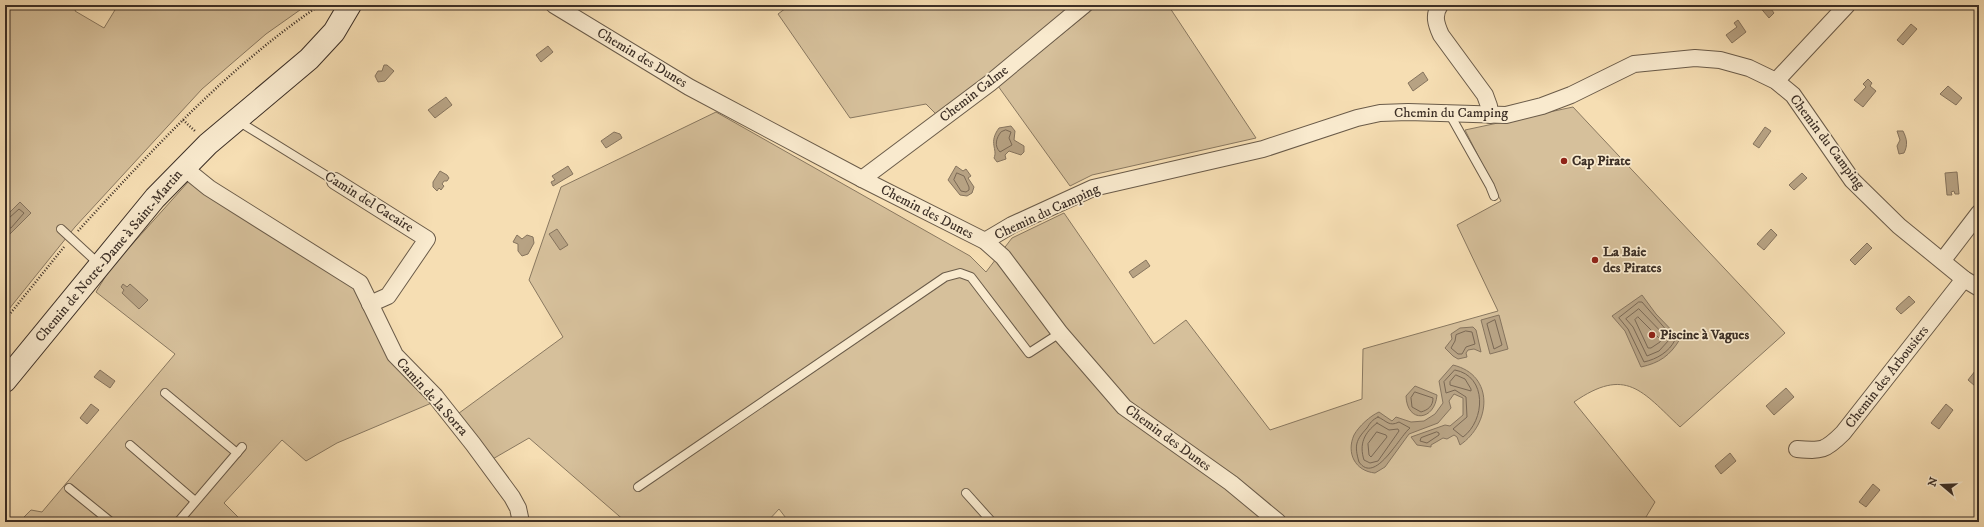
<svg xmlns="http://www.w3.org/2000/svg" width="1984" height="527" font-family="'IM FELL DW Pica',serif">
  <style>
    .green { fill: #d6c09b; stroke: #897860 }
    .water { fill: #b7a283; stroke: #86745e }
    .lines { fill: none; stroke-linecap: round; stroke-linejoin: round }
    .shore { stroke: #7a6854; stroke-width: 1 }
    .lane-casing { stroke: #6a5b49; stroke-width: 10 }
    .street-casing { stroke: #6a5b49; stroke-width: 18 }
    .secondary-casing { stroke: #3c2f26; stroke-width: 24 }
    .path { stroke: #3c2f26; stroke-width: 2.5; stroke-dasharray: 1 2; stroke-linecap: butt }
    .lane { stroke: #f9eace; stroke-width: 8 }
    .street { stroke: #f9eace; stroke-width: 16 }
    .secondary { stroke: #f9eace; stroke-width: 22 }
    .poi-dot { fill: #8f2418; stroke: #f9eace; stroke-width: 1.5 }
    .labels { text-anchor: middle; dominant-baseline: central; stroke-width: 3.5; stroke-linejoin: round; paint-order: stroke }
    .street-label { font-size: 14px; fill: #3c2f26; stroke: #f9eace }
    .poi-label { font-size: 14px; font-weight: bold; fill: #3c2f26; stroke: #f9eace; text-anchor: start }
  </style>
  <rect width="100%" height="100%" fill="#f6deb3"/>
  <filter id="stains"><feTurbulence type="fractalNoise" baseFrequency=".005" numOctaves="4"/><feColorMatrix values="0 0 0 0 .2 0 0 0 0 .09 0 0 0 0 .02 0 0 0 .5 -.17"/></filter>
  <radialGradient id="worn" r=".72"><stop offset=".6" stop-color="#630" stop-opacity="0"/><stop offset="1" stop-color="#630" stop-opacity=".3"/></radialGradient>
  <!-- green -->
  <g class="green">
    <path d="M5,5h73l-3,6 29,17 14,-23h189l-41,29 -64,55 -127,138 -70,87z"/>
    <path d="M790,5h285l-138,110 -11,-11 -76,14 -72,-104z"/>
    <path d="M1098,5h70l88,133 -164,37 -22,11 -72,-100z"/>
    <path d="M1573,107l212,226 -105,94c-38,-36 -54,-61 -106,-25l81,100 -12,20h-854l-10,-13 -12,13h-141l-97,-84 -38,22 -36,-44 108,-79 -34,-57 32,-93 155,-75 254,144 16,16 26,-34 52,-25 90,131 32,-24 84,110 92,-31 1,-50 135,-38 -41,-86 44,-24 -36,-71z"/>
    <path d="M189,181l168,104 77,117 -97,41 -31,18 -24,-21 -58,63 19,19h-224l12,-12 11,2 133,-158 -79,-62 14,-23z"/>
  </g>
  <!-- water -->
  <g class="water">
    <path d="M1758,5h10l6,8 -5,5z"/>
    <path d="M1738,20l8,12 -14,11 -6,-8 11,-8 -3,-4z"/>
    <path d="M1911,24l6,5 -14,16 -6,-5z"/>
    <path d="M548,46l5,6 -12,10 -5,-7z"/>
    <path d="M384,65h3l7,6 -9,10 -7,1 -3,-6 3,-5h4z"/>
    <path d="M1423,72l5,8 -15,11 -5,-8z"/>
    <path d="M1868,79l4,4 -2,3 6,5 -13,16 -9,-7 12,-13 -3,-3z"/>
    <path d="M1948,86l14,12 -6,7 -16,-11z"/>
    <path d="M446,97l6,8 -17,13 -7,-8z"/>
    <path d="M1011,126l4,5 -1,9 10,6v6l-3,3 -12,-4 -4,4 1,4 -9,3 -3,-4c4,-9 -6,-15 5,-30z"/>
    <path d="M1765,127l6,4 -12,17 -6,-4z"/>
    <path d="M1897,131h6c4,8 5,14 1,22l-5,1 -2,-8 3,-6z"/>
    <path d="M614,132l6,2 2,4 -16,10 -5,-7z"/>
    <path d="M568,166l5,8 -20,12 -2,-4 4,-2 -3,-4z"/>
    <path d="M956,166l7,5 3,-2 5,7 -3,2 6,9 -2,6 -5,3 -7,-1 -12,-15z"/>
    <path d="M440,171l7,4 2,3 -2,3h-3l-2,3 2,2 -3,4 -2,-2 -2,3 -4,-4v-5z"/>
    <path d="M1957,172l2,22h-4l-1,-3 -3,1 1,3h-5l-2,-22z"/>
    <path d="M1802,173l5,5 -13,12 -5,-5z"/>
    <path d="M20,202l11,11 -21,21 -5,-5v-12z"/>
    <path d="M557,229l11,16 -8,5 -11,-16z"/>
    <path d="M1771,229l6,6 -13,15 -7,-6z"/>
    <path d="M517,235l5,4 5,-4 6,2 1,6 -6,11 -6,2 -4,-5v-7l-5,-2z"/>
    <path d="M1867,243l5,5 -17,17 -5,-5z"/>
    <path d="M1146,260l4,6 -17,12 -4,-6z"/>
    <path d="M123,284l4,3 3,-3 18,16 -9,9 -17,-16 2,-3 -3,-3z"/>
    <path d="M1642,295l14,19 24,25c-10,17 -21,24 -39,28l-16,-36 -13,-15z"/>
    <path d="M1909,296l6,6 -14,12 -5,-5 1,-2z"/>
    <path d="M1499,315l9,34 -18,5 -9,-34z"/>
    <path d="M1473,327l3,3 5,22 -7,-3 -6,1 -2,3 1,4 -9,2 -5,-3 -8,-8 7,-9 -1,-5 9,-6z"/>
    <path d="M1453,365c42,10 38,59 7,80l-3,-8 -3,-2 -7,4 -4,-1 -12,7v2l-14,-2 -6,-8 34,-12 5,1 13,-11v-17l-9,-4 -5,7 2,7 -13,15 -29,11 -24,33 -10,6c-20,-2 -29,-20 -21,-38 5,-9 16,-19 25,-23l13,9 4,-4 15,5 13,-1 11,-7 8,-11 -4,-22z"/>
    <path d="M1979,366v15l-4,5 -7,-6z"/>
    <path d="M100,370l15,11 -5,7 -16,-11z"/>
    <path d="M1415,386l22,9c-2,26 -30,29 -31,1z"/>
    <path d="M1786,388l8,9 -20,18 -8,-9z"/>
    <path d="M91,404l8,6 -12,14 -7,-6z"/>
    <path d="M1946,404l7,6 -14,19 -8,-6z"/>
    <path d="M1730,453l6,8 -15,13 -6,-8z"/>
    <path d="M1873,484l7,6 -14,17 -7,-5z"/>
  </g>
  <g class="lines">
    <!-- shore -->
    <g class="shore">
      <path d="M1006,130l5,2 -2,6 3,7 -12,7c-6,-6 -4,-14 1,-20z"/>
      <path d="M957,173l7,3 5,11v3l-3,2 -5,-1 -7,-11z"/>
      <path d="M5,219l4,-1 10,-9 5,4 -13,15 -6,-1"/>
      <path d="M1639,302h3l33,38c-6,12 -18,19 -31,22l-16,-33 -9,-11z"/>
      <path d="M1639,309l30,31 -10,11 -12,5 -14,-29 -7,-8z"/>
      <path d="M1638,317l23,23 -1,2 -9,6h-3l-13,-28z"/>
      <path d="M1495,320l7,25 -8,4 -7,-25z"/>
      <path d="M1466,331l6,1 3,12 -9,3 -4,7h-4l-7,-6 4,-7 1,-6z"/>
      <path d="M1455,370c33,6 30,51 8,67l-10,-8 14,-12 -1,-20 -11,-7 -9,3 -2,-11z"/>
      <path d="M1456,375l9,4 6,10v2l-21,-6v-3z"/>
      <path d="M1415,392l18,6c0,8 -5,12 -12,14l-9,-5 -1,-9z"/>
      <path d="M1378,417c9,4 11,10 21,5l11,6c-11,9 -35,57 -51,34 -5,-17 -3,-22 8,-34 3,-5 5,-8 11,-11z"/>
      <path d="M1377,423l12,7 9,-1 1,2 -21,30 -8,2 -6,-3c-5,-16 0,-27 13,-37z"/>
      <path d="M1377,432l9,3 1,2 -16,20 -2,-2 -1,-11z"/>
      <path d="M1437,432l2,1v2l-12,8 -7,-2 1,-3z"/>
    </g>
    <!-- lane casing -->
    <g class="lane-casing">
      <g id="lane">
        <path d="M1449,113l41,73 4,10"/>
        <path d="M238,121l97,60"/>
        <path d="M61,229l38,35"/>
        <path d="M165,393l72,60"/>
        <path d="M130,445l65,56"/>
        <path d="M638,487l307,-210 15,-4 11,4 58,76 31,-20"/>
        <path d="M69,488l42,34"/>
        <path d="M966,493l26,29"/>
        <path d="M178,522l64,-75"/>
      </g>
    </g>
    <!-- street casing -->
    <g class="street-casing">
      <g id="street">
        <path d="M554,5l135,82 173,92 123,62 18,16 57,76 64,74 107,76 47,39"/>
        <path d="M1440,5c-7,10 -4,19 1,30l44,60 4,11 1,9"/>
        <path d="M1776,81l71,-76"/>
        <path d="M183,167l26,21 151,95 35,72 40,41 38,48 39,53 6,11 3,14"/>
        <path d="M862,179l128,-96 94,-78"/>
        <path d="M335,181l92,58 -39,57 -18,8"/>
        <path d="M985,241l27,-16 81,-37 170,-39 94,-31 23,-5 28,-1 98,3 36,-9 29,-11 63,-31 61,-6 25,2 29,8 27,13 17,14 59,85 47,46 65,53 15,9"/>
        <path d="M1943,260l36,-47"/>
        <path d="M1797,449c25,2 28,2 46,-16l121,-154"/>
      </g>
    </g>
    <!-- secondary casing -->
    <g class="secondary-casing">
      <path id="secondary" d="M5,381l150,-183 53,-54 101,-85 25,-27 16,-27"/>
    </g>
    <!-- path -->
    <g class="path">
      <path d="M183,120l12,11"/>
      <path d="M78,231c74,-81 150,-164 242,-226"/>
      <path d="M5,320l59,-73"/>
    </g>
    <!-- lane -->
    <use href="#lane" class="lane"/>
    <!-- street -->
    <use href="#street" class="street"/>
    <!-- secondary -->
    <use href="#secondary" class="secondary"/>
  </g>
  <!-- markers -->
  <g class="poi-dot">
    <circle cx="1564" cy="161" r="4"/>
    <circle cx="1595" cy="260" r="4"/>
    <circle cx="1652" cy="335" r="4"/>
  </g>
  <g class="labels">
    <!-- street labels -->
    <g class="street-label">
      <text transform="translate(642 58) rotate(31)">Chemin des Dunes</text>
      <text transform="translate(974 94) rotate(-38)">Chemin Calme</text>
      <text x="1451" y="113">Chemin du Camping</text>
      <text transform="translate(1827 142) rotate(53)">Chemin du Camping</text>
      <text transform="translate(369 202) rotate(32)">Camin del Cacaire</text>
      <text transform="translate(927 212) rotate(27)">Chemin des Dunes</text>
      <text transform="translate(1047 212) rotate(-25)">Chemin du Camping</text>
      <text transform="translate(109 256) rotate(-50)">Chemin de Notre-Dame à Saint-Martin</text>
      <text transform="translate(1887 377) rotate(-52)">Chemin des Arbousiers</text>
      <text transform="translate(432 397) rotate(48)">Camin de la Sorra</text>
      <text transform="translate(1168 438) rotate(36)">Chemin des Dunes</text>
    </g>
    <!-- poi labels -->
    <g class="poi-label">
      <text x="1572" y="161">Cap Pirate</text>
      <text x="1603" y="252">La Baie<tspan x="1603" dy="16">des Pirates</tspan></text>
      <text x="1660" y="335">Piscine à Vagues</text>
    </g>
  </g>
  <!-- margin -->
  <rect width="1984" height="527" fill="none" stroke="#f6deb3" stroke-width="20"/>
  <rect x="6" y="6" width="1972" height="515" fill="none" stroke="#3c2f26" stroke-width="2"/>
  <rect x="10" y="10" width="1964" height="507" fill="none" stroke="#3c2f26"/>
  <!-- north arrow -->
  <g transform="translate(1942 485) rotate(289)" stroke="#f9eace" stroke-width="3" paint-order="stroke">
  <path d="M0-3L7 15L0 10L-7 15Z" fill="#3c2f26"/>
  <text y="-6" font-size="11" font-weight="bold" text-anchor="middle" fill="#3c2f26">N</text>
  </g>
  <rect width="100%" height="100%" filter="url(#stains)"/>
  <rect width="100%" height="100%" fill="url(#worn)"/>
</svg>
